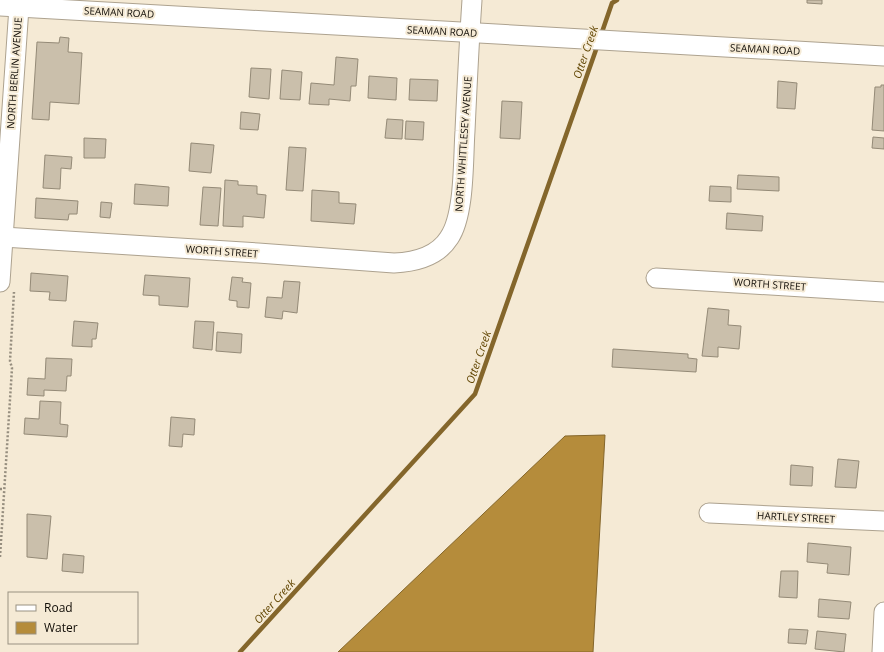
<svg xmlns="http://www.w3.org/2000/svg" width="884" height="652" font-family="'Open Sans',sans-serif">
  <style>
    .water { fill: #b58c3b; stroke: #84662b }
    .lines { fill: none; stroke-linecap: round; stroke-linejoin: round }
    .stream { stroke: #84662b; stroke-width: 4.5 }
    .building { fill: #cabfab; stroke: #948a77 }
    .minor-casing { stroke: #ada28f; stroke-width: 21 }
    .path { stroke: #968e7f; stroke-width: 2.5; stroke-dasharray: 2 2; stroke-linecap: butt }
    .minor { stroke: #fff; stroke-width: 19 }
    .labels { text-anchor: middle; dominant-baseline: central; stroke-width: 4; stroke-linejoin: round; paint-order: stroke }
    .street-label { font-size: 10px; fill: #100c06; stroke: #f5ead5 }
    .water-label { font-size: 11px; font-style: italic; fill: #624603; stroke: #f5ead5 }
  </style>
  <rect width="100%" height="100%" fill="#f5ead5"/>
  <!-- water -->
  <path class="water" d="M605,435l-12,217h-255l227,-216z"/>
  <g class="lines">
    <!-- stream -->
    <g class="stream">
      <path d="M601,35l11,-32 5,-3"/>
      <path d="M240,652l235,-258 123,-350"/>
    </g>
  </g>
  <!-- building -->
  <g class="building">
    <path d="M807,0h15v4l-15,-1z"/>
    <path d="M60,37l9,1 -1,14 14,1 -3,51 -29,-2 -1,18 -17,-1 5,-77 22,1z"/>
    <path d="M336,57l22,2 -2,27h-5l-1,15 -21,-2v6l-20,-1 2,-21 23,2z"/>
    <path d="M251,68l20,1 -2,30 -20,-2z"/>
    <path d="M282,70l20,2 -2,28 -20,-1z"/>
    <path d="M369,76l28,2 -1,22 -28,-2z"/>
    <path d="M410,79l28,1 -1,21 -28,-1z"/>
    <path d="M778,81l19,2 -2,26 -18,-1z"/>
    <path d="M881,85h3v46l-12,-1 3,-43h6z"/>
    <path d="M502,101l20,1 -2,37 -20,-1z"/>
    <path d="M241,112l19,2 -2,16 -18,-1z"/>
    <path d="M387,119l16,1 -1,19 -17,-1z"/>
    <path d="M406,121l18,1 -1,18 -18,-1z"/>
    <path d="M873,137l11,1v11l-12,-1z"/>
    <path d="M84,138l22,1 -1,19h-21z"/>
    <path d="M191,143l23,2 -3,28 -22,-2z"/>
    <path d="M289,147l17,1 -3,43 -17,-1z"/>
    <path d="M45,155l27,2 -1,12 -10,-1 -1,21 -17,-1z"/>
    <path d="M738,175l41,2v14l-42,-2z"/>
    <path d="M225,180l13,1v4l19,1v8l9,1 -2,23 -21,-2v11l-20,-1z"/>
    <path d="M135,184l34,3 -1,19 -34,-2z"/>
    <path d="M710,186l21,1v15l-22,-1z"/>
    <path d="M203,187l18,1 -3,38 -18,-1z"/>
    <path d="M312,190l27,2v11l17,1 -2,20 -43,-3z"/>
    <path d="M36,198l42,3 -1,13h-8l-1,6 -33,-2z"/>
    <path d="M101,202l11,1 -2,15 -10,-1z"/>
    <path d="M727,213l36,3 -1,15 -36,-2z"/>
    <path d="M31,273l37,3 -2,25 -17,-1 1,-8 -20,-1z"/>
    <path d="M145,275l45,3 -2,29 -29,-2v-9l-16,-1z"/>
    <path d="M232,277l11,1 -1,4 9,1 -2,25 -12,-1v-6l-8,-1z"/>
    <path d="M284,281l16,1 -3,31 -14,-2 -1,8 -17,-2 2,-20 15,1z"/>
    <path d="M708,308l21,2 -1,15 13,1 -2,23 -21,-2v10l-16,-1z"/>
    <path d="M74,321l24,2 -2,16h-4v8l-20,-1z"/>
    <path d="M195,321l19,1 -2,28 -19,-2z"/>
    <path d="M217,332l25,2 -1,19 -25,-2z"/>
    <path d="M613,349l75,5v4l9,1 -1,13 -84,-5z"/>
    <path d="M46,358l26,1 -1,17h-4l-1,15 -22,-1v6l-17,-1 1,-17 17,1z"/>
    <path d="M40,401l21,1 -1,22 8,1 -1,12 -43,-3 1,-16 14,1z"/>
    <path d="M171,417l24,2 -1,16 -11,-1 -1,13 -13,-1z"/>
    <path d="M838,459l21,2 -3,27 -21,-1z"/>
    <path d="M791,465l22,2 -1,19 -22,-1z"/>
    <path d="M27,514l24,2 -4,43 -20,-2z"/>
    <path d="M808,543l43,4 -2,28 -22,-2 1,-9 -21,-2z"/>
    <path d="M63,554l21,2 -1,17 -21,-2z"/>
    <path d="M781,571h17l-1,27 -18,-1z"/>
    <path d="M819,599l32,3 -2,17 -31,-2z"/>
    <path d="M789,629l19,1 -2,14 -18,-1z"/>
    <path d="M817,631l29,3 -2,18 -29,-3z"/>
  </g>
  <g class="lines">
    <!-- minor casing -->
    <g class="minor-casing">
      <g id="minor">
        <path d="M0,6l884,50"/>
        <path d="M3,237l255,16 136,10c21,-1 43,-6 55,-25 16,-23 14,-79 16,-107 2,-44 4,-87 7,-131"/>
        <path d="M656,278l228,14"/>
        <path d="M0,282l19,-275"/>
        <path d="M709,513l175,8"/>
        <path d="M882,652l2,-40"/>
      </g>
    </g>
    <!-- path -->
    <g class="path">
      <path d="M0,489h4"/>
      <path d="M0,557l12,-189 -2,-7 4,-69"/>
    </g>
    <!-- minor -->
    <use href="#minor" class="minor"/>
  </g>
  <g class="labels">
    <!-- street labels -->
    <g class="street-label">
      <text transform="translate(119 12) rotate(3)">SEAMAN ROAD</text>
      <text transform="translate(442 31) rotate(3)">SEAMAN ROAD</text>
      <text transform="translate(765 49) rotate(3)">SEAMAN ROAD</text>
      <text transform="translate(14 73) rotate(-86)">NORTH BERLIN AVENUE</text>
      <text transform="translate(463 144) rotate(-86)">NORTH WHITTLESEY AVENUE</text>
      <text transform="translate(222 251) rotate(4)">WORTH STREET</text>
      <text transform="translate(770 284) rotate(4)">WORTH STREET</text>
      <text transform="translate(796 517) rotate(3)">HARTLEY STREET</text>
    </g>
    <!-- water labels -->
    <g class="water-label">
      <text transform="translate(585 52) rotate(-71)">Otter Creek</text>
      <text transform="translate(478 357) rotate(-71)">Otter Creek</text>
      <text transform="translate(274 601) rotate(-48)">Otter Creek</text>
    </g>
  </g>
  <!-- legend -->
  <rect x="8" y="592" width="130" height="52" fill="#f5ead5" stroke="#999182"/>
  <rect x="16" y="605" width="20" height="6" fill="#ffffff" stroke="#999182"/>
  <text x="44" y="612" font-size="12" fill="#100c06">Road</text>
  <rect x="16" y="622" width="20" height="12" fill="#b58c3b" stroke="#999182"/>
  <text x="44" y="632" font-size="12" fill="#100c06">Water</text>
</svg>
